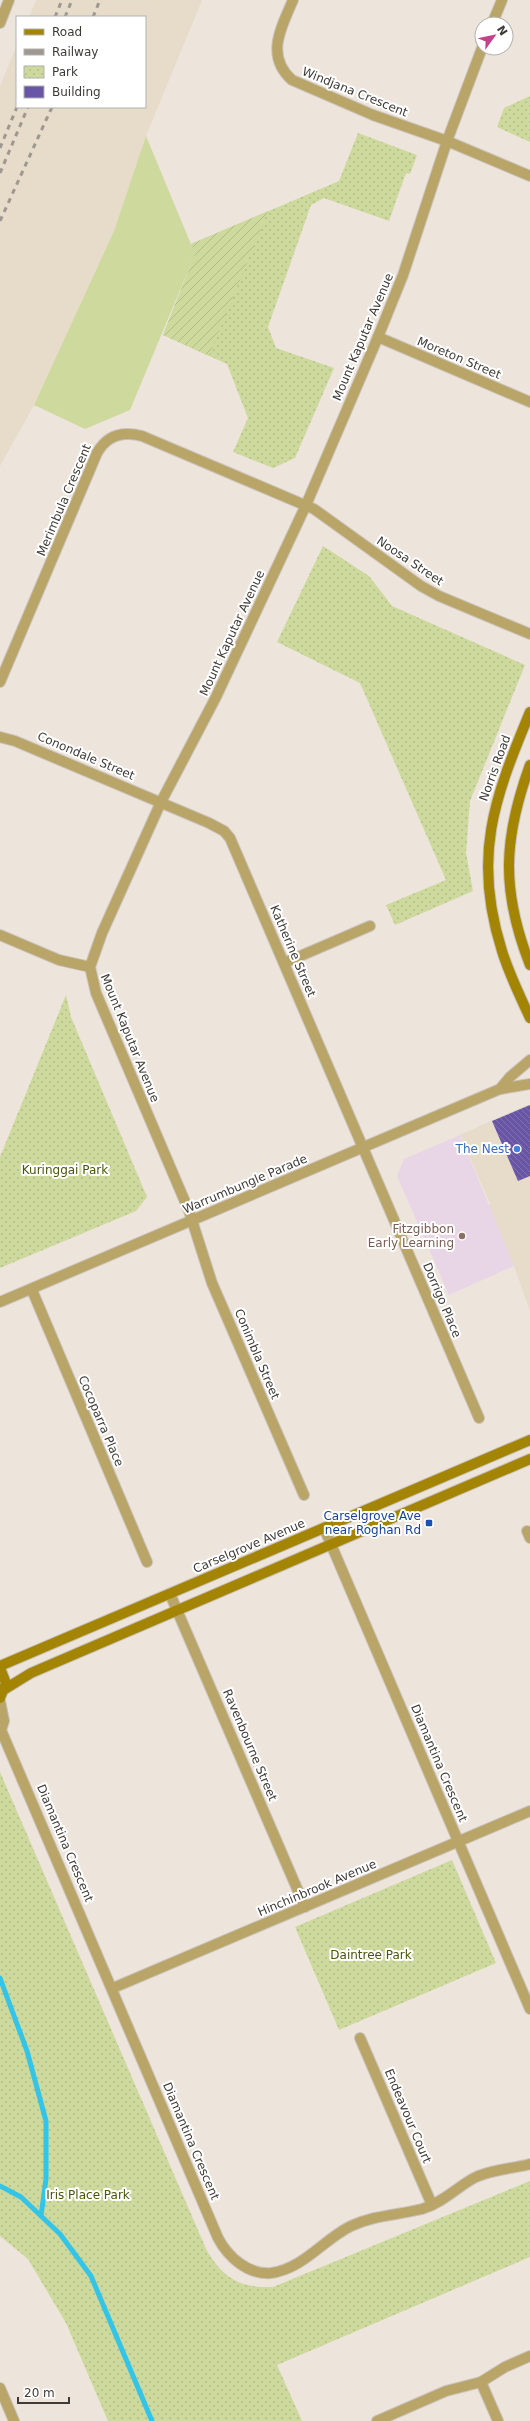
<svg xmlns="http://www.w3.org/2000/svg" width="530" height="2421" font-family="'DejaVu Sans',sans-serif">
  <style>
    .built { fill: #e7dbca }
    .education { fill: #e8d6e7 }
    .grass { fill: #cdd99d }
    .park { fill: url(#park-dots) }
    .garden { fill: url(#garden-furrows) }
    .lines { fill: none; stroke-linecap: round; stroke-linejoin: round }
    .stream { stroke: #33c4e8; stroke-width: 5 }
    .building { fill: url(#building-back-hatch) }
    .street-casing { stroke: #cac3ba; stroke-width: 12 }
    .secondary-casing { stroke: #cac3ba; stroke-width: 12 }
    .street { stroke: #b9a568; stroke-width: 10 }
    .secondary { stroke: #a38403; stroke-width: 10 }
    .rail { stroke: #9e9891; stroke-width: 3; stroke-dasharray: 5 5; stroke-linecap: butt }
    .shop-dot { fill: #3f7fe0; stroke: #fff; stroke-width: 1.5 }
    .education-dot { fill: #8d6e63; stroke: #fff; stroke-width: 1.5 }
    .transit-dot { fill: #1a4fb4; stroke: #fff; stroke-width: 1.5 }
    .labels { text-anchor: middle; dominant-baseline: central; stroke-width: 4; stroke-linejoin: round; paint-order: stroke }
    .street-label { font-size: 12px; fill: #3e3b37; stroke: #fff }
    .shop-label { font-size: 12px; fill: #366cbe; stroke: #fff; text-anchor: end }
    .park-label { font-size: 12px; fill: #4b5508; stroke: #fff }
    .education-label { font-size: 12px; fill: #785e54; stroke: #fff; text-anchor: end }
    .transit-label { font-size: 12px; fill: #164399; stroke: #fff; text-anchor: end }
  </style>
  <defs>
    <pattern id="park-dots" width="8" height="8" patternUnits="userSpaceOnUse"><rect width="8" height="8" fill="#cdd99d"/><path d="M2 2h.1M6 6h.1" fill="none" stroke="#b1bb88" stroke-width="1.8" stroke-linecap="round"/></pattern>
    <pattern id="garden-furrows" width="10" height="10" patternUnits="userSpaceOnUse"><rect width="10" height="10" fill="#cdd99d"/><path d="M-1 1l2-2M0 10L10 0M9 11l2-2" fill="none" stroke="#b1bb88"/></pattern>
    <pattern id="building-back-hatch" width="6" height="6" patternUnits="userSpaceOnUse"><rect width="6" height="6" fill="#6955a6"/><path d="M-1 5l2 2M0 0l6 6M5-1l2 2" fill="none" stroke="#8071ad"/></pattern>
  </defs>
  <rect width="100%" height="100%" fill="#ede5db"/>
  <!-- built -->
  <g class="built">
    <path d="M36,0h166l-56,136 -32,95 -80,174 -34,61v-380l17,-41v62h128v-90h-116z"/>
    <path d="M526,1105h4v206l-16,-45 -26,-60 2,-2 -30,-69z"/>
  </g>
  <!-- education -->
  <path class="education" d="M460,1135l54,131 -65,29 -52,-119 7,-17z"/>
  <!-- grass -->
  <path class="grass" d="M146,136l49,118 -65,156 -45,19 -51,-24 80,-174z"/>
  <!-- park -->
  <g class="park">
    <path d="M530,96v46l-33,-15 7,-19z"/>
    <path d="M358,133l59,22 -7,19 -4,-1 -17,48 -65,-23 -13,7 -43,122 8,21 58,20 -39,90 -22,10 -40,-16 15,-34 -21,-54 -64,-29 32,-81 -4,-10 148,-63z"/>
    <path d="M323,546l46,30 23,30 133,59 -55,136 -4,52 7,38 -78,34 -9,-20 60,-25 -86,-197 -83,-41z"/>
    <path d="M66,995l5,22 76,180 -11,14 -136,57v-111z"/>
    <path d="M0,1772l207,479c17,28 33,37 66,36l257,-106v76l-253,108 25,56h-194l-42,-98 -38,-64 -28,-23z"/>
    <path d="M452,1860l44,103 -157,67 -44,-103z"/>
  </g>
  <!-- garden -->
  <path class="garden" d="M268,211l-59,145 -46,-21 32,-81 -4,-10z"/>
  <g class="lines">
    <!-- stream -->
    <g class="stream">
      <path d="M0,1978l27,73 19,70v58l-5,37"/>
      <path d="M0,2186l21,11 39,37 31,42 61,145"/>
    </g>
  </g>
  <!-- building -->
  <path class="building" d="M530,1105v71l-12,5 -26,-60z"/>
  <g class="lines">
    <!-- street casing -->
    <g class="street-casing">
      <g id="street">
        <path d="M293,0c-12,28 -28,56 -1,80l81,35 74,26 83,35"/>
        <path d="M0,23l9,-23"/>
        <path d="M492,24l10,-24"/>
        <path d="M378,337l152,65"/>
        <path d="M0,682l97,-229c10,-18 26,-22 45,-17l172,73 107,77 18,10 91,38"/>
        <path d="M0,737l15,4 194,82 15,8 6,7 249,580"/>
        <path d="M0,935l59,25 31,7"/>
        <path d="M284,963l86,-37"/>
        <path d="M500,1089l10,-12 20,-17"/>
        <path d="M32,1290l115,272"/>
        <path d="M0,1302l500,-213 30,-5"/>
        <path d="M304,1495l-92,-212 -23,-72 -93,-218 -6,-26 12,-34 59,-131 55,-105 90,-192 72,-168 25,-62 44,-134 35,-93"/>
        <path d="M324,1528l206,481"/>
        <path d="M527,1531l3,7"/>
        <path d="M170,1594l135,313"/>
        <path d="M0,1701l4,20 -3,9 217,508c10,19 30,37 53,35 32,-4 53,-34 80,-47 24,-11 47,-11 71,-17 20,-6 34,-21 52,-31 17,-9 38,-9 56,-14"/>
        <path d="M113,1988l417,-177"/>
        <path d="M360,2038l72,167"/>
        <path d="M481,2382l17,39"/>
        <path d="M0,2388l14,33"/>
        <path d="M377,2421l69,-30 35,-9 24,-15 25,-11"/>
      </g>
    </g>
    <!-- secondary casing -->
    <g class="secondary-casing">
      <g id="secondary">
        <path d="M530,712c-36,87 -58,145 -28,239 7,23 18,45 28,67"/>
        <path d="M530,765c-27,74 -29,126 0,200"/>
        <path d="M0,1666l530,-226"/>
        <path d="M0,1668l6,15 -6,15"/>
        <path d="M5,1689l26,-16 499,-214"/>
      </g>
    </g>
    <!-- street -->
    <use href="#street" class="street"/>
    <!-- secondary -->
    <use href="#secondary" class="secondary"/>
    <!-- rail -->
    <g class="rail">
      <path d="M55,17l7,-17"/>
      <path d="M65,17l7,-17"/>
      <path d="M93,17l7,-17"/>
      <path d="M0,148l17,-41"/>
      <path d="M0,173l28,-66"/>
      <path d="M0,221l52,-114"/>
    </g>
  </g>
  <!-- markers -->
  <circle class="shop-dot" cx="517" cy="1149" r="4"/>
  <circle class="education-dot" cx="462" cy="1236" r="4"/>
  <rect class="transit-dot" x="425" y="1519" width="8" height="8" rx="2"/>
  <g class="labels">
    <!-- street labels -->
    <g class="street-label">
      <text transform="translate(355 92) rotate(22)">Windjana Crescent</text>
      <text transform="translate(363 337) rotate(-67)">Mount Kaputar Avenue</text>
      <text transform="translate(459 358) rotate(23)">Moreton Street</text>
      <text transform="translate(64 500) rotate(-67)">Merimbula Crescent</text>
      <text transform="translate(410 561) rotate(34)">Noosa Street</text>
      <text transform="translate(232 633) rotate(-65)">Mount Kaputar Avenue</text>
      <text transform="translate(86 756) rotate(23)">Conondale Street</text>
      <text transform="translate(495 768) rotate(-70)">Norris Road</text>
      <text transform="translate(293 951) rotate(67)">Katherine Street</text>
      <text transform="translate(130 1038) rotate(68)">Mount Kaputar Avenue</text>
      <text transform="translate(245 1184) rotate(-23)">Warrumbungle Parade</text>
      <text transform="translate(442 1300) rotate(67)">Dorrigo Place</text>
      <text transform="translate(257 1354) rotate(67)">Conimbla Street</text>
      <text transform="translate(101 1421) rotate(67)">Cocoparra Place</text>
      <text transform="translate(249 1546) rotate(-23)">Carselgrove Avenue</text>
      <text transform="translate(250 1745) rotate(67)">Ravenbourne Street</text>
      <text transform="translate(439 1763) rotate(67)">Diamantina Crescent</text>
      <text transform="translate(65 1843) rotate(67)">Diamantina Crescent</text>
      <text transform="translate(317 1888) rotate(-23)">Hinchinbrook Avenue</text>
      <text transform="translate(408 2116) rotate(67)">Endeavour Court</text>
      <text transform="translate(191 2141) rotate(67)">Diamantina Crescent</text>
    </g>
    <!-- shop labels -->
    <g class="shop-label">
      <text x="509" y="1149">The Nest</text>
    </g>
    <!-- park labels -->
    <g class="park-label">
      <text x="65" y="1170">Kuringgai Park</text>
      <text x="371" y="1955">Daintree Park</text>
      <text x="88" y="2195">Iris Place Park</text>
    </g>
    <!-- education labels -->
    <g class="education-label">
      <text x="454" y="1229">Fitzgibbon<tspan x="454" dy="14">Early Learning</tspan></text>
    </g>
    <!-- transit labels -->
    <g class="transit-label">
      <text x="421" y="1516">Carselgrove Ave<tspan x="421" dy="14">near Roghan Rd</tspan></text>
    </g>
  </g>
  <!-- legend -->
  <rect x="16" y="16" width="130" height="92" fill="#ffffff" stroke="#b2b1af"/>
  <rect x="24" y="29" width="20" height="6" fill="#a38403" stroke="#b2b1af"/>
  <text x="52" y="36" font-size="12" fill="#3e3b37">Road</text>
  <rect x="24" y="49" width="20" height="6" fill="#9e9891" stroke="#b2b1af"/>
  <text x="52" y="56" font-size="12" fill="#3e3b37">Railway</text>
  <rect x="24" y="66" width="20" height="12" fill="url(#park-dots)" stroke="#b2b1af"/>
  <text x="52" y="76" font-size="12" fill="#3e3b37">Park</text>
  <rect x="24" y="86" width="20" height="12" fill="#6955a6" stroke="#b2b1af"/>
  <text x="52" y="96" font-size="12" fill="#3e3b37">Building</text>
  <!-- north arrow -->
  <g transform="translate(494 36) rotate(57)"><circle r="19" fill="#ffffff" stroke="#b2b1af"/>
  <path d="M0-3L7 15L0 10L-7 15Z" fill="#c3428b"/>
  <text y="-6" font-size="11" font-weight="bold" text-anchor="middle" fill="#3e3b37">N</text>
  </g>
  <!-- scale -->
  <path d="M18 2397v6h51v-6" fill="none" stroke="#3e3b37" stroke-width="2"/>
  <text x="24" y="2397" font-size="12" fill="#3e3b37" stroke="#ffffff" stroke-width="3" paint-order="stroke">20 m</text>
</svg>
